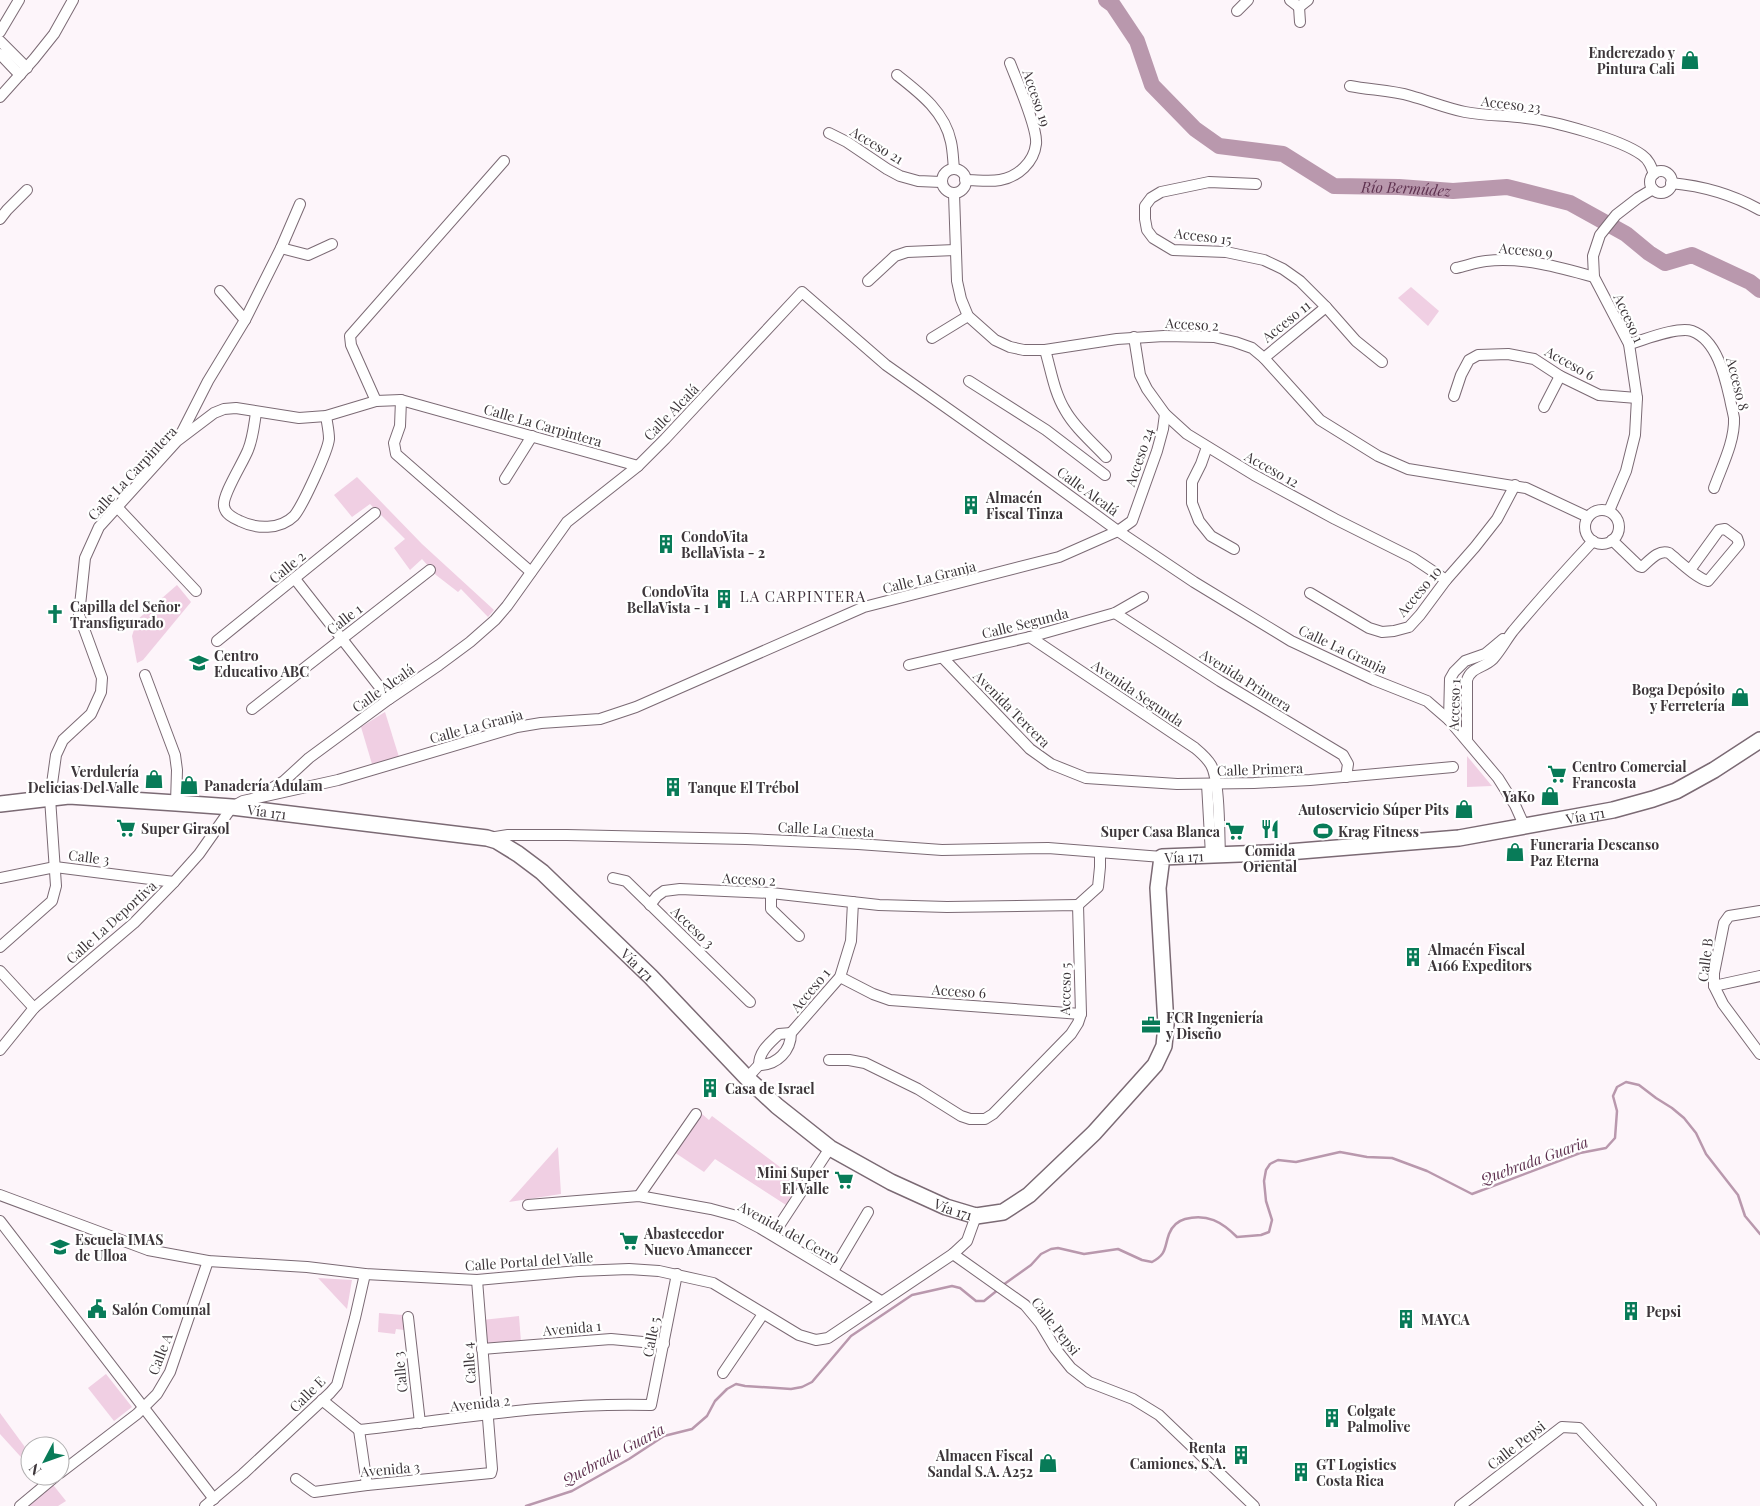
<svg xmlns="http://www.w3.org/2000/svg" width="1760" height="1506" font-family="'Playfair Display',serif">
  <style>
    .green { fill: #f0cfe3 }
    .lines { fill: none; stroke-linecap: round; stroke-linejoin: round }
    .stream { stroke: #b998ad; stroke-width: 2.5 }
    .river { stroke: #b998ad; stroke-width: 16 }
    .street-casing { stroke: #7b6a74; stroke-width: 12 }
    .secondary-casing { stroke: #7b6a74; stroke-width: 18 }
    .street { stroke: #fff; stroke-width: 10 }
    .secondary { stroke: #fff; stroke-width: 15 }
    .labels { text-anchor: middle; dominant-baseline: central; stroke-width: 4.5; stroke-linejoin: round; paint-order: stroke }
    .poi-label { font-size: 14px; font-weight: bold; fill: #3d363a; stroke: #fff; text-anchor: start }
    .street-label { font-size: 14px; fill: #3d363a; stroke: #fff }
    .water-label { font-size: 15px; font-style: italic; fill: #5e314f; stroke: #fff }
    .neighbourhood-label { font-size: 15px; letter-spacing: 1px; fill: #41323c; stroke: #fff }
  </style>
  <rect width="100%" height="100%" fill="#fdf5fa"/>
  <!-- green -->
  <g class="green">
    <path d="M1411,287l28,24 -11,15 -30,-28z"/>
    <path d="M357,477l65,67 72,66 -6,7 -27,-28 -3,3 -22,-17 -14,-16 -12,11 -16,-22 11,-9 -35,-35 -18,13 -18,-22z"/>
    <path d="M177,585l14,17 -48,58 -6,3 -5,-27 5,-16z"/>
    <path d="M385,712l14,45 -27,7 -11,-37z"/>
    <path d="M1467,756l25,30 -25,1z"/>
    <path d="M702,1114l7,6 3,-4 88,66 -14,23 -71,-46 -11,13 -30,-20z"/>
    <path d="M558,1147l3,47 -52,8z"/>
    <path d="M318,1278l34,2 -5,29z"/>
    <path d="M379,1313l24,2 1,15 -8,-1 -1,5 -17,-2z"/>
    <path d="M519,1316l2,26 -37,3 -2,-25z"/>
    <path d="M106,1374l26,33 -18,14 -26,-33z"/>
    <path d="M0,1413l30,41v13l-30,-33z"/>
    <path d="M38,1476h8l20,25 -8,5h-30l20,-18z"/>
  </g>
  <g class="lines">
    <!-- stream -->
    <g class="stream">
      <path d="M1003,1285l28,-20 10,-11 10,-5 7,-1 26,6 34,-5 24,11 10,2c15,-8 12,-14 17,-28 3,-8 9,-13 16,-15 22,-6 37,3 52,18l24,-2 8,-3 3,-12 -6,-19 -2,-20 2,-11 4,-6 8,-4 18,2 44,-10 27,5 25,1 35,13 45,23 108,-41 26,-5 9,-10 2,-27 -4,-15 4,-9 9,-5 13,3 17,13 16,10 12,10 12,15 10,21 32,41 7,21 15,18"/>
      <path d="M526,1506l46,-15 57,-32 35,-23 28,-7 15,-13 8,-15 12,-12 9,-5 9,2 46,3 11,-2 10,-5 39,-46 61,-41 40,-9 8,2 16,13h8l15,-12"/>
    </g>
    <!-- river -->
    <path class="river" id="s1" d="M1106,0l7,5 24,36 15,44 43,44 24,17 64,8 51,32 65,1 54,4 54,-4 63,16 56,31 23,19 16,10 27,-8 58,27 10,8"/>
    <!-- street casing -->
    <g class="street-casing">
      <g id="street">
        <path d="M1290,0l9,7"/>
        <path d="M1299,7l1,15"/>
        <path d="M1299,7l9,-7"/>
        <path d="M1237,11l11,-11"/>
        <path d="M0,32l19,-32"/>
        <path d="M0,41l27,27"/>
        <path d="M0,54l20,21"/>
        <path d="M897,75c23,18 48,37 54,67 2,9 2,18 3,27"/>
        <path d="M1350,86c20,4 41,4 61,10 18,5 35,12 54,16 21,4 41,3 61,6 28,3 94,21 116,37 7,5 9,11 12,19"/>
        <path d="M0,97l34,-38 20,-25 19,-34"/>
        <path d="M829,133l18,9 40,27 13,7 18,5 23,1"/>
        <circle cx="954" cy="181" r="12"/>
        <circle cx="1661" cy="182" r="11"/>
        <path d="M965,180c12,0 24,2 35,0 18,-3 34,-18 36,-36 2,-16 -20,-65 -26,-81"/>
        <path d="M1671,183c32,3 61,11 89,27"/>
        <path d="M1256,184l-47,-2 -48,10 -10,6 -6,8v13l2,11 6,8 20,12 53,2 38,8 19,9 17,12 26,26 30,34 26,21"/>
        <path d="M954,194l3,87 4,18 7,17 27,24 15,7 14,3h21l72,-11 47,-3 50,1 21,5 17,6 12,10 56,62 58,36 30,13 118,19 62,29"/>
        <path d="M0,219l7,-9 20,-20"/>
        <path d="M281,248l27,7 24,-11"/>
        <path d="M1456,268c10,-2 20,-6 30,-7 37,-4 73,6 108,16"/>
        <path d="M868,281l27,-25 12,-4 48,-2"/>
        <path d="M220,291l25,29"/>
        <path d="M1134,337l6,38 7,14 18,25 22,20 67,41 81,44 78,39 33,22"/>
        <path d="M932,338l36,-22"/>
        <path d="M1629,344c15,-4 49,-18 63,-13 25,9 33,46 38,68 1,6 3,13 4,19 1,23 -12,48 -20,70"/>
        <path d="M1045,350c6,20 9,42 20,60 10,18 27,32 41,47"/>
        <path d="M1264,358l62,-51"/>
        <path d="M969,381l77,49 59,45"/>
        <path d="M1454,396l7,-21 8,-15 9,-5 30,-1 26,5 26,17 39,19 38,3"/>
        <path d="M401,400l-1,26 -6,17 2,11 135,118"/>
        <path d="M376,401l-25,-56 -1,-9 154,-175"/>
        <path d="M1544,407l16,-31"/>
        <path d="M256,413c-2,12 -3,25 -8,37 -5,13 -26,45 -24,56 1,8 9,12 16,15 16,8 40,9 54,-5 8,-9 34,-65 35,-77 0,-8 -2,-16 -3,-23"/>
        <path d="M179,438l29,-57 37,-61 36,-72 19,-44"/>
        <path d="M1207,447l-6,17 -9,18v21l7,18 12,15 23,13"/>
        <path d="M505,479l27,-43"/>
        <path d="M117,507l79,84"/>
        <circle cx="1602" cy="527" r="17"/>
        <path d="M1609,511l17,-40 9,-36 2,-37 -8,-54 -35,-67 -1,-21 7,-21 16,-20 22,-17 15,-9"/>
        <path d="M1612,540l27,26 3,1c8,-7 17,-18 27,-14 10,8 27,25 39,28l31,-37 -2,-6 -12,-9 -6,1 -29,40"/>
        <path d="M295,579l94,120"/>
        <path d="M1310,593l59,35 13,4 12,-1 15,-4 11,-12 26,-35 29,-33 22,-28 18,-34"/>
        <path d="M1115,613l105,68 123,74 5,9 -2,13"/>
        <path d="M1030,637l165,111c6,5 12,10 16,17 9,16 8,70 9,90"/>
        <path d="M217,641l158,-128"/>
        <path d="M943,658l87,91 21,15 35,14 91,6 77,-1 56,-3 143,-13"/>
        <path d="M909,665l121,-28 85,-24 28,-16"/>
        <path d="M145,675l30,80 2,15 -1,33"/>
        <path d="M252,709l178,-139"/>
        <path d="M1449,720l1,-41 4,-7 11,-11 20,-7 18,-15"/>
        <path d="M1467,739v-59c4,-13 17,-12 26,-21 8,-9 13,-19 20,-28 26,-31 53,-61 80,-90"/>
        <path d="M1207,784l4,71"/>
        <path d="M255,798l29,-17 25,-23 80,-59 50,-34 31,-23 25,-22 12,-14 60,-84 71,-56 27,-27 137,-147 84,73 136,96 96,70 76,51 97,59 83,39 53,21 22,19 49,58 17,27 9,20"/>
        <path d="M489,838l19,-3h59l179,4 112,5 84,6 106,-2 114,9"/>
        <path d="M0,878l55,-11 119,15"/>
        <path d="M613,878l13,3 124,121"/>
        <path d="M771,893v16l28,27"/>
        <path d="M650,905l7,-9 7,-5 16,-2 91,4 108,12 68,2 131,-2 3,109 -3,9 -7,11 -78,80 -8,5h-15l-9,-3 -43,-27 -53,-26 -16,-3h-20"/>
        <path d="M1078,905l20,-18 2,-20v-14"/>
        <path d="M1760,911l-31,5 -5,7 -10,50v13l9,18 37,50"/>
        <path d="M0,947l52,-46 4,-15 -6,-88 6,-43 7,-15 28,-26 10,-22 1,-14 -23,-63 6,-57 14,-31 78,-86 37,-28 10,-4 12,-1 63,10 27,-2 50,-15 25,-1 237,66"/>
        <path d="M0,971l34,37"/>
        <path d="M840,977l33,17 17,6 191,14"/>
        <path d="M1714,986l46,-10"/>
        <path d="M0,1050l34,-42 100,-85 40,-41 25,-28 33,-47 11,-6 95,-21 179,-53 24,-4 59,-4 36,-12 228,-100 195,-50 59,-26 14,-10 25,-70 6,-22 2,-15"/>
        <path d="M759,1065c0,-14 11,-22 20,-31l12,-1"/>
        <path d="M747,1078l12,-13c18,0 32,-14 32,-32l49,-56 11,-36 2,-39"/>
        <path d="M0,1195l148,55 60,11 99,6 58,7 112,6 101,-9 51,-2 30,2 54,12 86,52 17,5 12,-2 125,-84 14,-13 9,-25"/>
        <path d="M639,1196l57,-82"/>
        <path d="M528,1205l111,-9 72,13 26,7 23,12 121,73"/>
        <path d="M0,1221l214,278"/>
        <path d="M773,1235l57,-87"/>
        <path d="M953,1254l72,51 15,18 15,25 16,20 18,14 44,17 26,16 95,91"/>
        <path d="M833,1271l35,-59"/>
        <path d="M408,1317l12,106"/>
        <path d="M482,1349l129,-10 53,5"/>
        <path d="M723,1373l40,-59"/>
        <path d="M322,1400l37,30c96,-11 195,-28 292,-25l26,-131"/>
        <path d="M359,1430l8,55"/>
        <path d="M60,1473l77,-59 20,-20 13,-22 38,-111"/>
        <path d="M296,1479l18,13 53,-7 124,-12 1,-4 -15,-189"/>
        <path d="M20,1506l36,-30"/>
        <path d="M205,1506l38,-32 87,-81 7,-8 18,-67 10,-44"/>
        <path d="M1460,1506l102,-79 17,1 72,78"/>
      </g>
    </g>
    <!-- secondary casing -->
    <g class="secondary-casing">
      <g id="secondary">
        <path id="s2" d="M0,804l69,-8 107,7 56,4 255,31 10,3 21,13 24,18 109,105 96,101 30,28 53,42 61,34 55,25 30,9 27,-4 26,-17 65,-62 61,-68 9,-19 2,-21 -8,-137 4,-31 126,-5 171,-14 154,-28 40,-11 23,-8 38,-21 46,-30"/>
      </g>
    </g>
    <!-- street -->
    <use href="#street" class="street"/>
    <!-- secondary -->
    <use href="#secondary" class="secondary"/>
  </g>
  <!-- icons -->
  <defs>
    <g id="shop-bare" transform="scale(1.5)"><path d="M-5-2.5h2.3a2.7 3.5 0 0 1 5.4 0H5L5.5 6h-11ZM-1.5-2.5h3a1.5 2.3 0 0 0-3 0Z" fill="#087b58" stroke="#fff" stroke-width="2.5" paint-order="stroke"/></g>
    <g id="building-bare" transform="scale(1.5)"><path d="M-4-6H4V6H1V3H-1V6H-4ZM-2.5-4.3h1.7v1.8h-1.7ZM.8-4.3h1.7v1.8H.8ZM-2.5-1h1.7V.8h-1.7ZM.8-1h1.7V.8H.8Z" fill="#087b58" stroke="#fff" stroke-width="2.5" paint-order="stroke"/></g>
    <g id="church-bare" transform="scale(1.5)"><path d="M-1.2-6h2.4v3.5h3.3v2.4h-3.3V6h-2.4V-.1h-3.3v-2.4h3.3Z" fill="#087b58" stroke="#fff" stroke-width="2.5" paint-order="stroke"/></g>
    <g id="school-bare" transform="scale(1.5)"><path d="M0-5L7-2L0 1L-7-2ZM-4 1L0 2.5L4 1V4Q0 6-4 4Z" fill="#087b58" stroke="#fff" stroke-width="2.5" paint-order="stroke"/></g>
    <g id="supermarket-bare" transform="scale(1.5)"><path d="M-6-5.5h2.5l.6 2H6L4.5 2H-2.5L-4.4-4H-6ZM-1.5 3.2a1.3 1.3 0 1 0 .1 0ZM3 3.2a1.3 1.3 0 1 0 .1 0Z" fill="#087b58" stroke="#fff" stroke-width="2.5" paint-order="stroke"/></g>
    <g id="restaurant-bare" transform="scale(1.5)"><path d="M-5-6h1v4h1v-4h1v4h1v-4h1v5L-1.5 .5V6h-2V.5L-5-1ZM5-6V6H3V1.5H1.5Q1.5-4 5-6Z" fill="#087b58" stroke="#fff" stroke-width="2.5" paint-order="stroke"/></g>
    <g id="stadium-bare" transform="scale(1.5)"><path d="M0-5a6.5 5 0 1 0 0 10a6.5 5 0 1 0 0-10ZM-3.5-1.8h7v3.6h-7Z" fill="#087b58" stroke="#fff" stroke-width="2.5" paint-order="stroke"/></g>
    <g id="office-bare" transform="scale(1.5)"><path d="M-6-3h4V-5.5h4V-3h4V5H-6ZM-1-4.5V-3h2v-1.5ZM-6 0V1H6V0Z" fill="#087b58" stroke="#fff" stroke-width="2.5" paint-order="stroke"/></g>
    <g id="civic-bare" transform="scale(1.5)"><path d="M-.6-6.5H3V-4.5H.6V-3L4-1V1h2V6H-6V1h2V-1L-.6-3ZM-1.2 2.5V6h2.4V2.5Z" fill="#087b58" stroke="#fff" stroke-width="2.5" paint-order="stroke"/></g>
  </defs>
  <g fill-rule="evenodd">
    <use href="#shop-bare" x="1690" y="60"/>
    <use href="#building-bare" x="971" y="505"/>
    <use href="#building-bare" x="666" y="544"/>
    <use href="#building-bare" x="724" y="599"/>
    <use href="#church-bare" x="55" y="614"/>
    <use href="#school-bare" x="199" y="663"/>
    <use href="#shop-bare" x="1740" y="697"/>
    <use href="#supermarket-bare" x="1557" y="774"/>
    <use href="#shop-bare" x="154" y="779"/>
    <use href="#shop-bare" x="189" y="785"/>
    <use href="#building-bare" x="673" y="787"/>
    <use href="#shop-bare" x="1550" y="796"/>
    <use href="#shop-bare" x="1464" y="809"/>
    <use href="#supermarket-bare" x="126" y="828"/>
    <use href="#restaurant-bare" x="1270" y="829"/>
    <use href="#supermarket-bare" x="1235" y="831"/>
    <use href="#stadium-bare" x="1323" y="831"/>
    <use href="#shop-bare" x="1515" y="852"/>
    <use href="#building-bare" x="1413" y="957"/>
    <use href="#office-bare" x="1151" y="1025"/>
    <use href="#building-bare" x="710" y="1088"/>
    <use href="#supermarket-bare" x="844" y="1180"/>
    <use href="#supermarket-bare" x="629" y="1241"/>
    <use href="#school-bare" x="60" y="1247"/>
    <use href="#civic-bare" x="97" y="1309"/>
    <use href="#building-bare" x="1631" y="1311"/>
    <use href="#building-bare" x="1406" y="1319"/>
    <use href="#building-bare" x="1332" y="1418"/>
    <use href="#building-bare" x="1241" y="1455"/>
    <use href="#shop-bare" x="1048" y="1463"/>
    <use href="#building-bare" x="1301" y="1472"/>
  </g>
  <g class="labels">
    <!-- poi labels -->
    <g class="poi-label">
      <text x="1675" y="52" text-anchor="end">Enderezado y<tspan x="1675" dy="16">Pintura Cali</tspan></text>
      <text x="986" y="497">Almacén<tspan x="986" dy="16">Fiscal Tinza</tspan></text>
      <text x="681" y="536">CondoVita<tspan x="681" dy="16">BellaVista - 2</tspan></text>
      <text x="709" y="591" text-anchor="end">CondoVita<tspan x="709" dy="16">BellaVista - 1</tspan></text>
      <text x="70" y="606">Capilla del Señor<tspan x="70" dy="16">Transfigurado</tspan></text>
      <text x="214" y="655">Centro<tspan x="214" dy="16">Educativo ABC</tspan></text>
      <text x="1725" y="689" text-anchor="end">Boga Depósito<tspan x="1725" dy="16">y Ferretería</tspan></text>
      <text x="1572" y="766">Centro Comercial<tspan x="1572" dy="16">Francosta</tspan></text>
      <text x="139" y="771" text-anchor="end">Verdulería<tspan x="139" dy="16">Delicias Del Valle</tspan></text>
      <text x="204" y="785">Panadería Adulam</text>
      <text x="688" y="787">Tanque El Trébol</text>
      <text x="1535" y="796" text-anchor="end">YaKo</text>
      <text x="1449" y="809" text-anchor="end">Autoservicio Súper Pits</text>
      <text x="141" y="828">Super Girasol</text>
      <text x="1220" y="831" text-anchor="end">Super Casa Blanca</text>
      <text x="1338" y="831">Krag Fitness</text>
      <text x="1530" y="844">Funeraria Descanso<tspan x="1530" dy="16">Paz Eterna</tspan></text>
      <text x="1270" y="850" text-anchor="middle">Comida<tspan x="1270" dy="16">Oriental</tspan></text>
      <text x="1428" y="949">Almacén Fiscal<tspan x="1428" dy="16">A166 Expeditors</tspan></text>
      <text x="1166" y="1017">FCR Ingeniería<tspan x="1166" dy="16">y Diseño</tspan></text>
      <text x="725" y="1088">Casa de Israel</text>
      <text x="829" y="1172" text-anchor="end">Mini Super<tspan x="829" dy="16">El Valle</tspan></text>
      <text x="644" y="1233">Abastecedor<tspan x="644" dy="16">Nuevo Amanecer</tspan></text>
      <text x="75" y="1239">Escuela IMAS<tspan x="75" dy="16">de Ulloa</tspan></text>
      <text x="112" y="1309">Salón Comunal</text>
      <text x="1646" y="1311">Pepsi</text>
      <text x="1421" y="1319">MAYCA</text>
      <text x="1347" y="1410">Colgate<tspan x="1347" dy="16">Palmolive</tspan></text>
      <text x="1226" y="1447" text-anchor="end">Renta<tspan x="1226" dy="16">Camiones, S.A.</tspan></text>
      <text x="1033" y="1455" text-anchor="end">Almacen Fiscal<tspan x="1033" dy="16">Sandal S.A. A252</tspan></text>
      <text x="1316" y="1464">GT Logistics<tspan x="1316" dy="16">Costa Rica</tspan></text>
    </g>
    <!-- street labels -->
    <g class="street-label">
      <text transform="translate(1037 98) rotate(71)">Acceso 19</text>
      <text transform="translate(1511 104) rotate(7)">Acceso 23</text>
      <text transform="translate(877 145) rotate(31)">Acceso 21</text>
      <text transform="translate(1203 236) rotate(7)">Acceso 15</text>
      <text transform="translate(1526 250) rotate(5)">Acceso 9</text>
      <text transform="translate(1629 318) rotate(65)">Acceso 1</text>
      <text transform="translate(1286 321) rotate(-39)">Acceso 11</text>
      <text transform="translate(1192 324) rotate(3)">Acceso 2</text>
      <text transform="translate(1570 363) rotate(29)">Acceso 6</text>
      <text transform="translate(1738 384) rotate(76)">Acceso 8</text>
      <text transform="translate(671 412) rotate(-46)">Calle Alcalá</text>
      <text transform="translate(543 425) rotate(16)">Calle La Carpintera</text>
      <text transform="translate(1139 457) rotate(-71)">Acceso 24</text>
      <text transform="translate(1272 469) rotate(29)">Acceso 12</text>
      <text transform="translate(132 473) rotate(-47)">Calle La Carpintera</text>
      <text transform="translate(1088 491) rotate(36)">Calle Alcalá</text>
      <text transform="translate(287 567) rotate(-39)">Calle 2</text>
      <text transform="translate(929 577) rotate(-14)">Calle La Granja</text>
      <text transform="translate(1419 591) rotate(-50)">Acceso 10</text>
      <text transform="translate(344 619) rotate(-38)">Calle 1</text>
      <text transform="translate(1025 623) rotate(-14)">Calle Segunda</text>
      <text transform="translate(1343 649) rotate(25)">Calle La Granja</text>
      <text transform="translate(1246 680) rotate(32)">Avenida Primera</text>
      <text transform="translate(383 688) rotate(-35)">Calle Alcalá</text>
      <text transform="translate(1138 693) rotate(34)">Avenida Segunda</text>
      <text transform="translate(1454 705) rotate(-88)">Acceso 1</text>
      <text transform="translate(1012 709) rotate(45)">Avenida Tercera</text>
      <text transform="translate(476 726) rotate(-15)">Calle La Granja</text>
      <text transform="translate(1260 769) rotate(-2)">Calle Primera</text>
      <text stroke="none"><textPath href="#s2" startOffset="268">Vía 171</textPath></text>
      <text stroke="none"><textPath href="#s2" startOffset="1992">Vía 171</textPath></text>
      <text transform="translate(826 829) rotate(3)">Calle La Cuesta</text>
      <text transform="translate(89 857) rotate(7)">Calle 3</text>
      <text stroke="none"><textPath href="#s2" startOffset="1588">Vía 171</textPath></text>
      <text transform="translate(749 879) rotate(3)">Acceso 2</text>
      <text transform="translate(111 922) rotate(-42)">Calle La Deportiva</text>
      <text transform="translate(693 927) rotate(44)">Acceso 3</text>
      <text transform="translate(1705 960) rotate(-83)">Calle B</text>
      <text stroke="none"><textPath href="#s2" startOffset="688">Vía 171</textPath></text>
      <text transform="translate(1065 989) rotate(-89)">Acceso 5</text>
      <text transform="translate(810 990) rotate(-50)">Acceso 1</text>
      <text transform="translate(959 991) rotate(4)">Acceso 6</text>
      <text stroke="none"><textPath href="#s2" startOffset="1092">Vía 171</textPath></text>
      <text transform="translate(789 1232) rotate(29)">Avenida del Cerro</text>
      <text transform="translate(529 1261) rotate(-4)">Calle Portal del Valle</text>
      <text transform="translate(1056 1326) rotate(52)">Calle Pepsi</text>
      <text transform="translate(572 1328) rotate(-5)">Avenida 1</text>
      <text transform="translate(651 1337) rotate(-79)">Calle 5</text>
      <text transform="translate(160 1354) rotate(-69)">Calle A</text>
      <text transform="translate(469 1363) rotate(-95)">Calle 4</text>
      <text transform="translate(400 1372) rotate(-96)">Calle 3</text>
      <text transform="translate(307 1394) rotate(-45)">Calle E</text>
      <text transform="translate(480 1403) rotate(-6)">Avenida 2</text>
      <text transform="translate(1516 1445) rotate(-38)">Calle Pepsi</text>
      <text transform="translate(390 1469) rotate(-5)">Avenida 3</text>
    </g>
    <!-- water labels -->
    <g class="water-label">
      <text stroke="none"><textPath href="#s1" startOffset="386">Río Bermúdez</textPath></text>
      <text transform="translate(1534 1160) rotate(-20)">Quebrada Guaria</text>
      <text transform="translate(613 1454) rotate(-28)">Quebrada Guaria</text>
    </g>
    <!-- neighbourhood labels -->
    <g class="neighbourhood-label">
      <text x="803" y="596">LA CARPINTERA</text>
    </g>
  </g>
  <!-- north arrow -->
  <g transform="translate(45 1461) rotate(229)"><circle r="24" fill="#ffffff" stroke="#b1afb0"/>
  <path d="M0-4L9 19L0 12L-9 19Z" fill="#087b58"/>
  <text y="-8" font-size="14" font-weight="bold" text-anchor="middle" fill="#3d363a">N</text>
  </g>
</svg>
